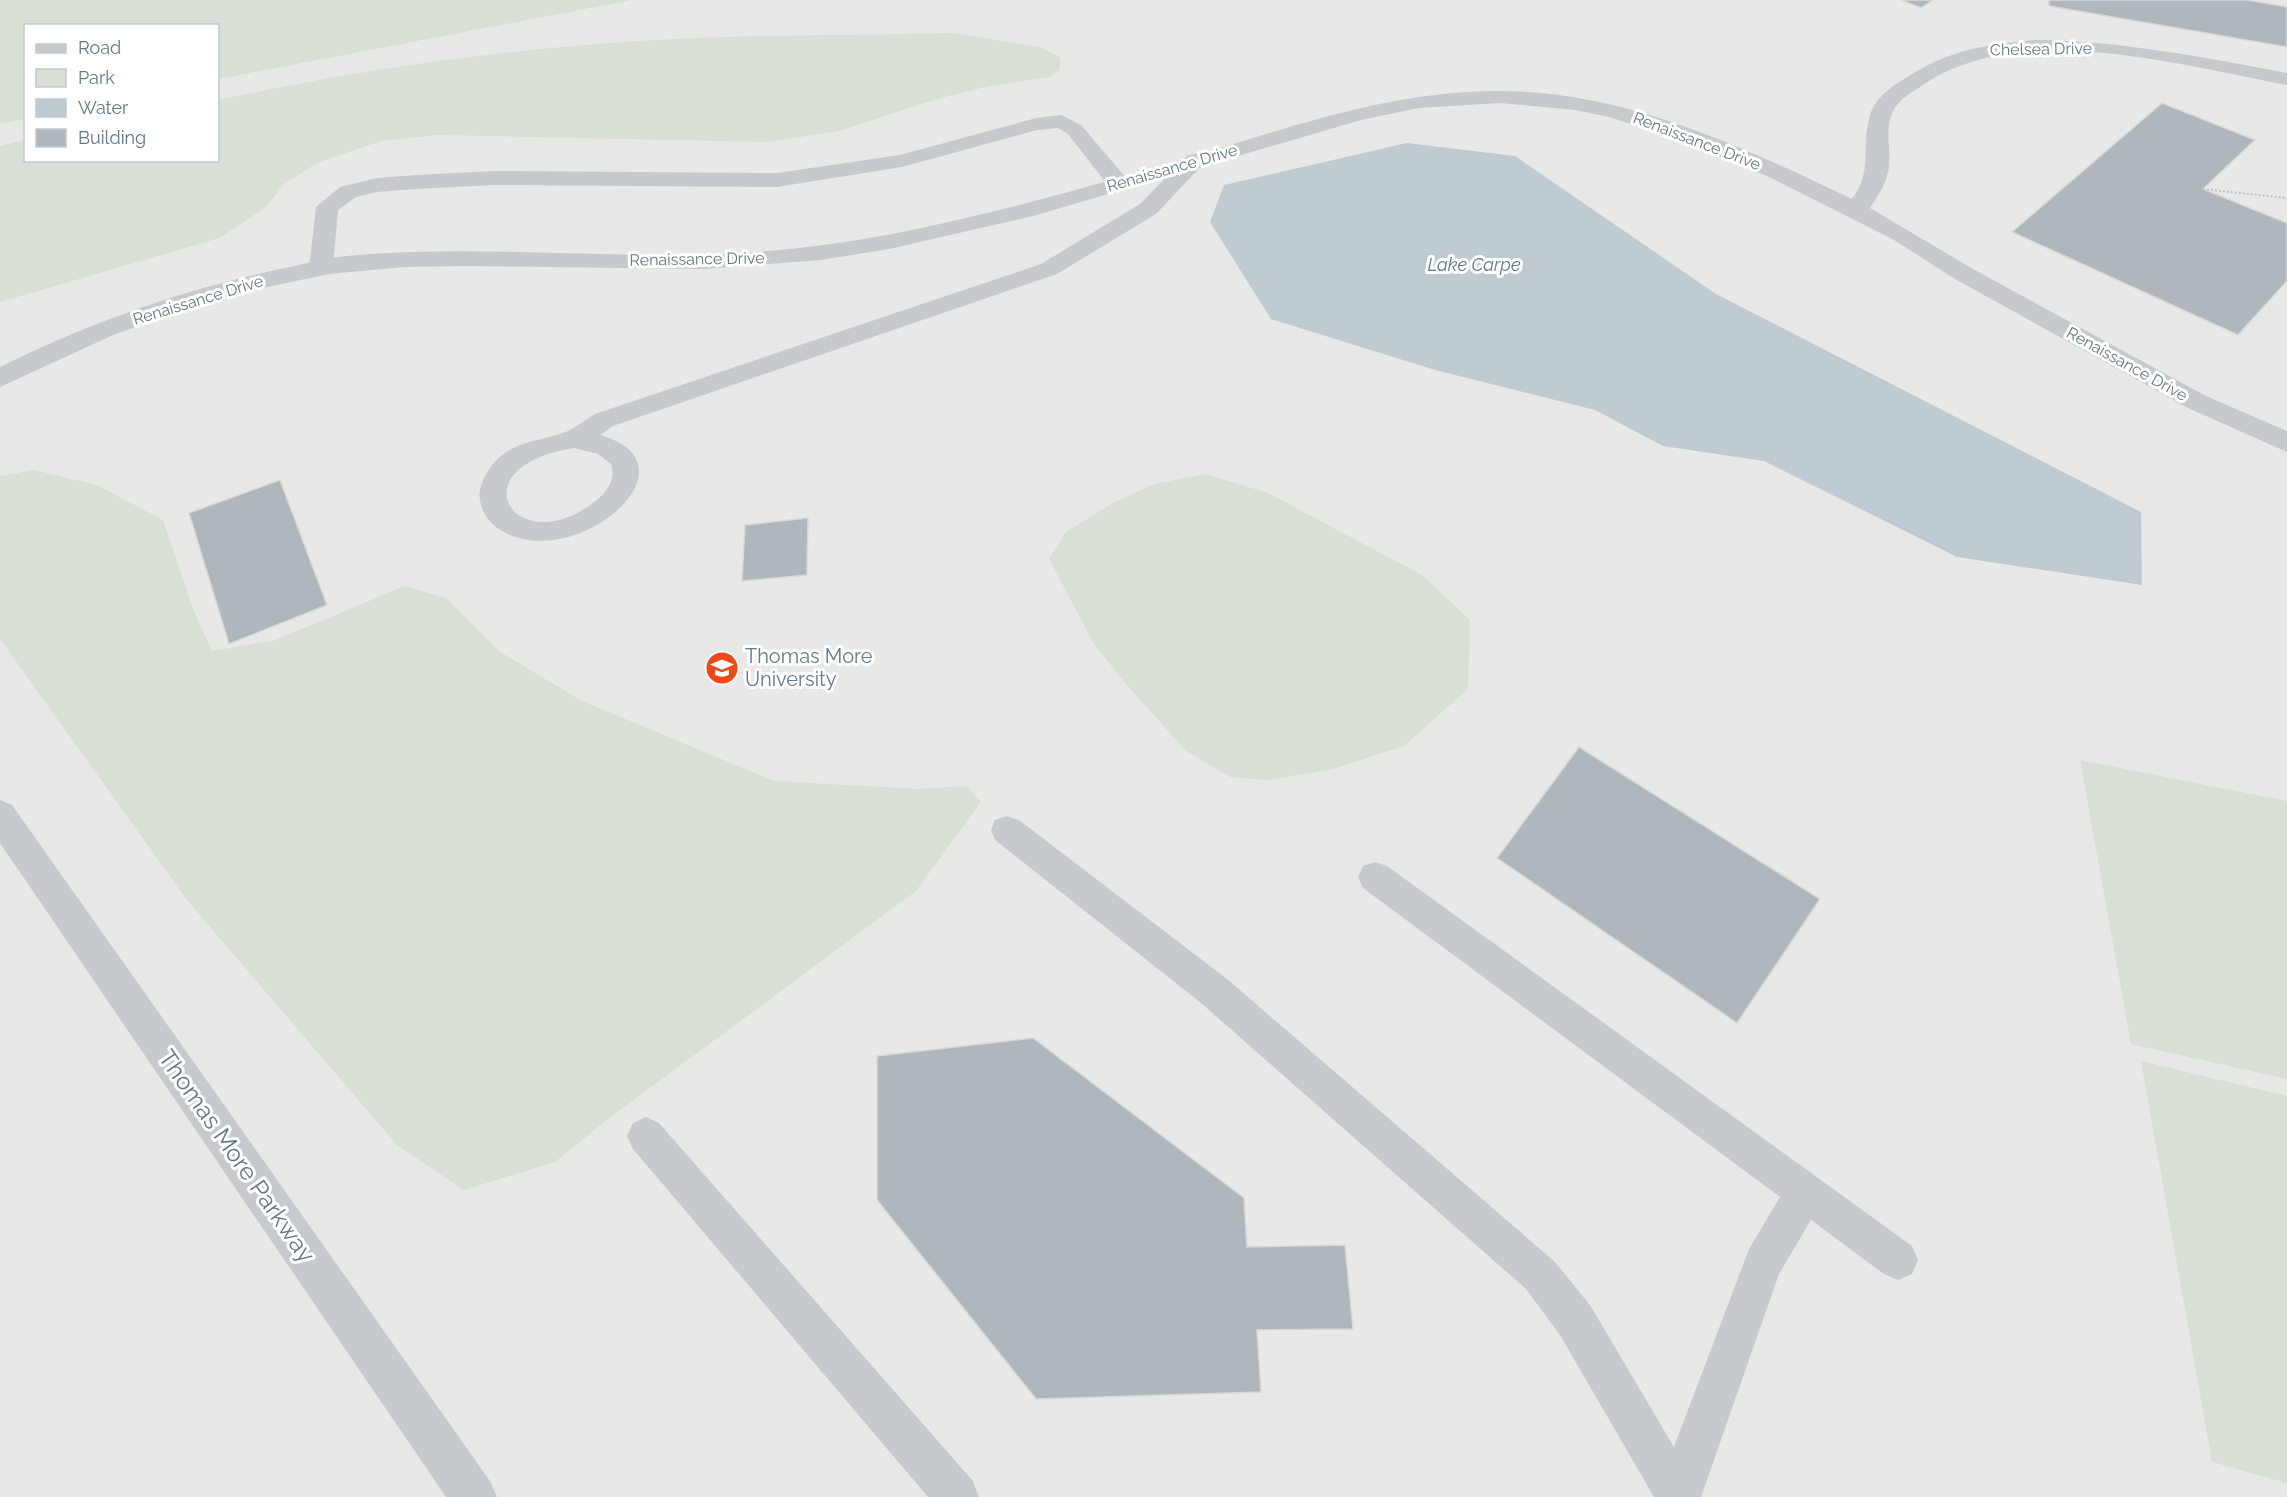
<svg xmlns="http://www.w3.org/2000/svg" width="2287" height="1497" font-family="Raleway,sans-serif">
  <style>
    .built { fill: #e8e9e7; fill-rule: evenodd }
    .green { fill: #d8dfd4 }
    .water { fill: #bfcbd0 }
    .building { fill: #afb7bd; stroke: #d8d8d6; stroke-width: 1.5 }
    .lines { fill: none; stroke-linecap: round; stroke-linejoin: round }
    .path { stroke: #bfc2c4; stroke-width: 2; stroke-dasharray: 2 2; stroke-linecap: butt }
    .service { fill: #c6cacd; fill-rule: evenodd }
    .minor { fill: #c6cacd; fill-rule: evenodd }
    .tertiary { fill: #c6cacd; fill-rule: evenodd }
    .labels { text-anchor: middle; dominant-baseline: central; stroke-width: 6; stroke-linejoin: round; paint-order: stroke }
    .far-street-label { font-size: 16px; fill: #637887; stroke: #fff }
    .far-water-label { font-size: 18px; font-style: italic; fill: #5f7a83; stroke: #fff }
    .poi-label { font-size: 20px; fill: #637887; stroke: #fff; text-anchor: start }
    .near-street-label { font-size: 24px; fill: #637887; stroke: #fff }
  </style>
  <rect width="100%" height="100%" fill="#f7f7f3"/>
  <!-- built -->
  <path class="built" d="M0,0h2287v1497h-2287zM26,26h192v134h-192z"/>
  <!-- green -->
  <g class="green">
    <path d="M0,0h632l-414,79v-53h-192l-1,93 -25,5z"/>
    <path d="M952,33l89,14 19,11v11l-10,8 -61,9 -52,13 -98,32 -70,11 -331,-7 -57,6 -64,22 -33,21 -18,23 -46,31 -220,64v-156l25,-6 1,20h192v-60c138,-30 280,-50 421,-59 104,-7 209,-5 313,-8z"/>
    <path d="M34,470l63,15 66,35 31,91 18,40 61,-10 132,-55 41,12 53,53 81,49 194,81 145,8 48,-3 14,16 -65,89 -308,228 -53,43 -91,28 -67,-45 -210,-245 -187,-261v-163z"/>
    <path d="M1206,474l62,19 154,82 48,45 -2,69 -64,57 -71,23 -65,11 -38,-3 -44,-26 -61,-68 -31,-39 -45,-85 17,-27 45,-28 43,-20z"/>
    <path d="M2080,760l207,41v278l-156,-35z"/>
    <path d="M2141,1061l146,35v387l-75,-21z"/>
  </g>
  <!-- water -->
  <path class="water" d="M1407,143l108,13 201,138 425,218 1,73 -185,-28 -193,-96 -101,-15 -68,-36 -160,-40 -164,-51 -61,-97 14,-37z"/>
  <!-- building -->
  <g class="building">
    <path d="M1901,0h32l-12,8z"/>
    <path d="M2049,0h199l39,7v40l-238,-41z"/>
    <path d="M2162,103l93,37 -52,49 84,34v58l-49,54 -226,-103z"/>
    <path d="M280,480l47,125 -98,39 -40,-131z"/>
    <path d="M808,518l-1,57 -65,6 3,-56z"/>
    <path d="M1579,747l241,152 -83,124 -240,-165z"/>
    <path d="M1033,1038l211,160 3,49 98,-2 8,84 -96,1 4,62 -225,7 -159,-199v-144z"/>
  </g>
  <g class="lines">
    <!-- path -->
    <path class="path" d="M2203,189l84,9"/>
    <!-- service -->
    <g class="service">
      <path d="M1062,115l20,11 44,52 3,5 -3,5h-16l-42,-54 -10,-6 -21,2 -135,37 -125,20 -283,-2 -78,4 -39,3 -21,5 -18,13 -5,58 -4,5h-16l-4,-5 7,-61 24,-20 37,-9 39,-3 78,-4 283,2 123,-18 136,-37z"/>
      <path d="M1196,154l8,1 3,5 -51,54 -99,60 -444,152 -13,9c103,29 -22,137 -96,97 -12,-6 -22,-18 -24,-32 -2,-9 2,-18 6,-26 21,-35 49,-30 82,-43 9,-4 18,-12 27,-17l446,-150 99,-60 48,-49zM574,448l24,6 13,10c5,14 -3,27 -14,36 -81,65 -144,-33 -23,-52z"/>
      <path d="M1007,816l12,4 208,159 327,282 36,44 84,142 75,-198 31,-52 -417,-309 -5,-11 5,-11 12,-4 12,4 525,380 6,14 -6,14 -14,6 -14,-6 -73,-54 -32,54 -78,223h-47l-94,-162 -34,-46 -325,-286 -206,-163 -4,-10 4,-10z"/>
      <path d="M646,1117l13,6 314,358 6,16h-51l-295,-348 -6,-13 6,-13z"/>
    </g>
    <!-- minor -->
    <path class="minor" d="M2035,40c86,1 168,17 252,33v12c-107,-20 -264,-65 -361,-2 -10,7 -22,13 -29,22 -14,17 -6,43 -8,62 -2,16 -11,29 -19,41l103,61 233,127 81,35v21l-99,-44 -233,-129 -61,-39 -127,-64 -86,-36 -72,-23 -34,-7 -75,-7 -81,5 -58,12 -328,96 -144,33 -68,11 -118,9 -239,-3 -60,1 -75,7 -81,17 -66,19 -71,26 -111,51v-20c86,-43 176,-75 271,-96 25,-5 50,-12 75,-15 118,-11 237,1 355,-1 64,-2 128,-9 191,-21 107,-21 211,-51 315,-82 96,-29 190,-61 290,-61 126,-1 244,55 355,108 21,-28 9,-49 17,-80 4,-19 19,-30 35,-40 45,-29 79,-34 131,-39z"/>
    <!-- tertiary -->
    <path class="tertiary" d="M0,800l12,5 478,676 7,16h-51l-446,-654z"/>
  </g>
  <!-- icons -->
  <defs>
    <g id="university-disc" transform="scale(1.725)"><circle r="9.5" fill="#f24718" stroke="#fff"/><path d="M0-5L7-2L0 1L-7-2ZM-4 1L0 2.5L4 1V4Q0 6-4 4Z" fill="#fff"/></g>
  </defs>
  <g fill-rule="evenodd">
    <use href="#university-disc" x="722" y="668"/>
  </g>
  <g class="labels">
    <!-- far-street labels -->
    <g class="far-street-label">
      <text transform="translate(2041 49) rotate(-1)">Chelsea Drive</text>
      <text transform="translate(1697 141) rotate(21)">Renaissance Drive</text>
      <text transform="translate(1172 168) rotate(-16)">Renaissance Drive</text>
      <text transform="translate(697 259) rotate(-1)">Renaissance Drive</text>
      <text transform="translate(198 300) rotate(-17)">Renaissance Drive</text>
      <text transform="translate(2127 364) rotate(29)">Renaissance Drive</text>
    </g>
    <!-- far-water labels -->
    <g class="far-water-label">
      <text x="1474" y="264">Lake Carpe</text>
    </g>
    <!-- poi labels -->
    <g class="poi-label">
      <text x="745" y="656">Thomas More<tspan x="745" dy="23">University</tspan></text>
    </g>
    <!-- near-street labels -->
    <g class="near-street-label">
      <text transform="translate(237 1156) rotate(55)">Thomas More Parkway</text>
    </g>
  </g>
  <!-- legend -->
  <rect x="24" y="24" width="195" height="138" fill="#ffffff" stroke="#c1c9cf" stroke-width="1.5"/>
  <rect x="36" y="44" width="30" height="9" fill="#c6cacd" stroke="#c1c9cf" stroke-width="1.5"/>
  <text x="78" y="54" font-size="18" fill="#637887">Road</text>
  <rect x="36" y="69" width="30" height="18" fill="#d8dfd4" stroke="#c1c9cf" stroke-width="1.5"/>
  <text x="78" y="84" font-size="18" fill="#637887">Park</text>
  <rect x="36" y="99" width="30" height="18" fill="#bfcbd0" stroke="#c1c9cf" stroke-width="1.5"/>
  <text x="78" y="114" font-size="18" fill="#637887">Water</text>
  <rect x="36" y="129" width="30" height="18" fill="#afb7bd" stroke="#c1c9cf" stroke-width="1.5"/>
  <text x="78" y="144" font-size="18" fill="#637887">Building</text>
</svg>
